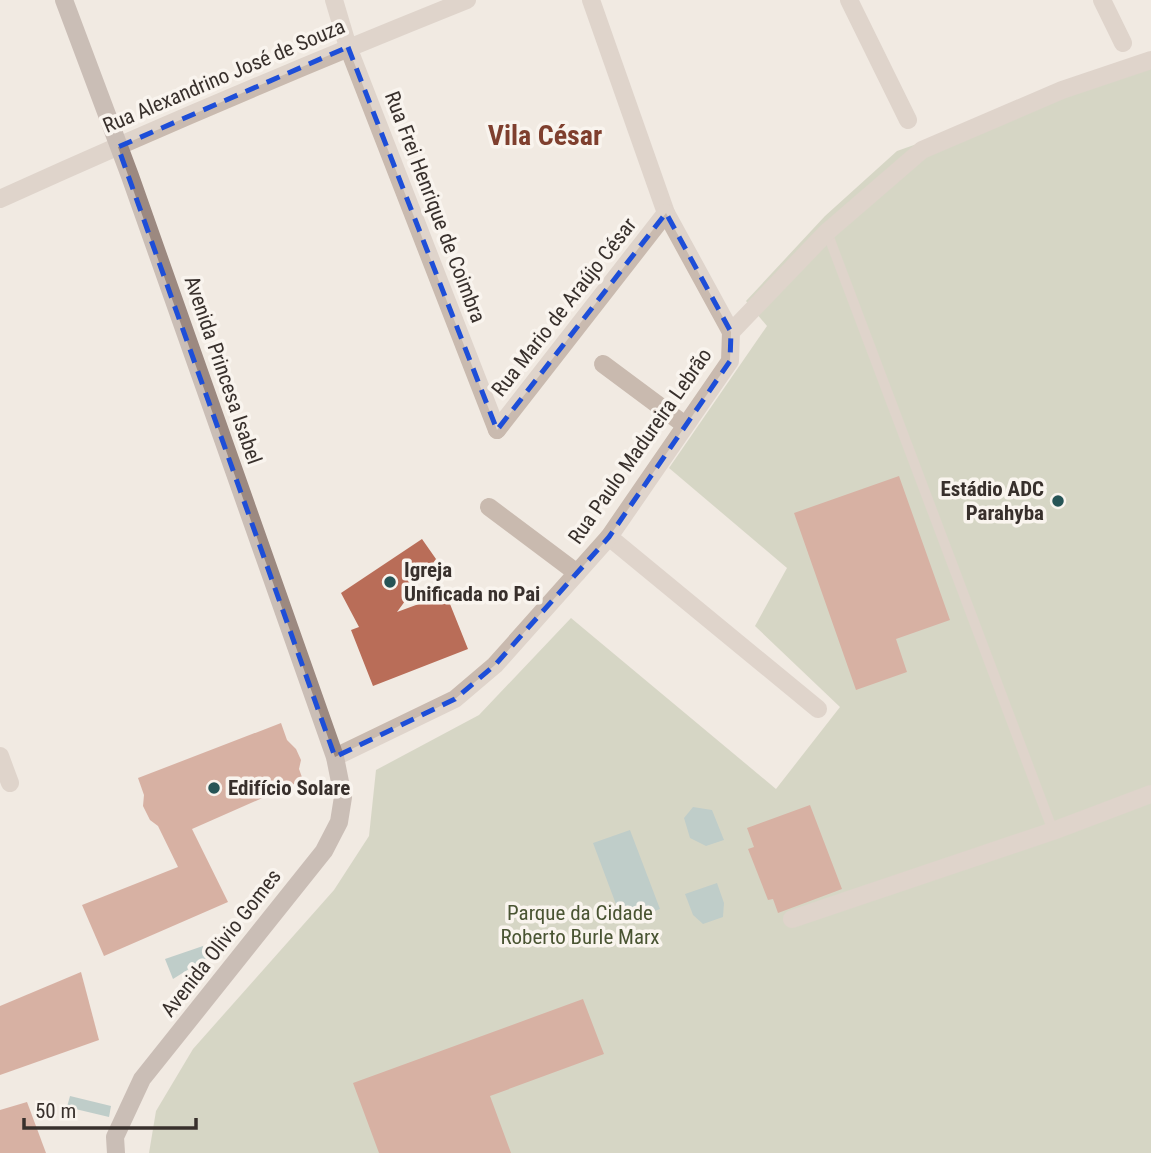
<svg xmlns="http://www.w3.org/2000/svg" width="1151" height="1153" font-family="'Roboto Condensed',sans-serif">
  <style>
    .green { fill: #b7bfa3 }
    .water { fill: #84abab }
    .building { fill: #b96d58 }
    .lines { fill: none; stroke-linecap: round; stroke-linejoin: round }
    .lane { stroke: #c9baaf; stroke-width: 10 }
    .street { stroke: #c9baaf; stroke-width: 18 }
    .secondary { stroke: #9c8980; stroke-width: 18 }
    .marked { fill: none; stroke: #1d4ed8; stroke-width: 5; stroke-dasharray: 14 9; stroke-linejoin: round }
    .poi-dot { fill: #265456; stroke: #f9f4ee; stroke-width: 2.5 }
    .labels { text-anchor: middle; dominant-baseline: central; stroke-width: 7; stroke-linejoin: round; paint-order: stroke }
    .street-label { font-size: 21px; fill: #38302c; stroke: #f9f4ee }
    .poi-label { font-size: 21px; font-weight: bold; fill: #38302c; stroke: #f9f4ee; text-anchor: start }
    .park-label { font-size: 21px; fill: #495432; stroke: #f9f4ee }
    .district-label { font-size: 28px; font-weight: bold; fill: #7f3f2e; stroke: #f9f4ee }
  </style>
  <rect width="100%" height="100%" fill="#f1eae2"/>
  <!-- green -->
  <path class="green" d="M1151,57v1096h-1002l7,-42 37,-62 141,-159 35,-54 7,-66 103,-55 92,-97 205,171 64,-82 -85,-81 32,-58 -118,-100 98,-142 -21,-25 79,-85 72,-65 167,-59z"/>
  <!-- water -->
  <g class="water">
    <path d="M693,807l19,3 12,30 -18,6 -16,-8 -6,-20z"/>
    <path d="M630,830l30,79 -37,14 -30,-80z"/>
    <path d="M717,883l7,20 -1,14 -20,7 -10,-9 -8,-21z"/>
    <path d="M203,946l5,11 -35,22 -8,-20z"/>
    <path d="M70,1096l41,10 -2,11 -42,-10z"/>
  </g>
  <!-- building -->
  <g class="building">
    <path d="M899,476l51,144 -54,19 11,33 -51,18 -62,-177z"/>
    <path d="M422,539l14,20 -39,53 49,-18 22,55 -95,37 -22,-56 8,-3 -18,-34z"/>
    <path d="M281,723l6,17 9,9 5,11 -2,9 4,11 -111,49 36,73 -124,54 -22,-51 96,-38 -20,-41 -8,-6 -7,-14 1,-11 -6,-17z"/>
    <path d="M810,805l32,84 -64,24 -5,-14 -5,1 -20,-51 6,-2 -7,-19z"/>
    <path d="M81,972l18,68 -99,35v-69z"/>
    <path d="M583,999l21,55 -114,42 21,57h-132l-26,-70z"/>
    <path d="M27,1102l19,51h-46v-43z"/>
  </g>
  <g class="lines">
    <!-- lane -->
    <path class="lane" d="M827,232l226,599"/>
    <!-- street -->
    <g class="street">
      <path d="M334,0l14,47 149,383"/>
      <path d="M591,0l75,213 65,119"/>
      <path d="M849,0l59,120"/>
      <path d="M1102,0l21,43"/>
      <path d="M0,199c154,-70 310,-136 467,-199"/>
      <path d="M603,364l82,61"/>
      <path d="M497,430l169,-217"/>
      <path d="M489,507l88,66"/>
      <path d="M609,537l209,172"/>
      <path d="M0,756l10,27"/>
      <path d="M335,757l120,-58 40,-34 114,-128 121,-176 1,-29 96,-100 95,-82 140,-60 89,-30"/>
      <path d="M792,919l261,-88 98,-37"/>
    </g>
    <!-- secondary -->
    <path class="secondary" d="M64,0l66,176 205,581 8,40 -4,25 -15,29 -182,228 -27,58 1,16"/>
  </g>
  <!-- marked area -->
  <path d="M0 0H1151V1153H0ZM348,47l149,383 169,-217 65,119 -1,29 -121,176 -114,128 -40,34 -120,58 -217,-610z" fill="#f1eae2" fill-opacity=".55" fill-rule="evenodd"/>
  <path class="marked" d="M348,47l149,383 169,-217 65,119 -1,29 -121,176 -114,128 -40,34 -120,58 -217,-610z"/>
  <!-- markers -->
  <g class="poi-dot">
    <circle cx="1058" cy="501" r="7"/>
    <circle cx="390" cy="582" r="7"/>
    <circle cx="214" cy="788" r="7"/>
  </g>
  <g class="labels">
    <!-- street labels -->
    <g class="street-label">
      <text transform="translate(224 76) rotate(-23)">Rua Alexandrino José de Souza</text>
      <text transform="translate(435 207) rotate(69)">Rua Frei Henrique de Coimbra</text>
      <text transform="translate(564 307) rotate(-52)">Rua Mario de Araújo César</text>
      <text transform="translate(223 370) rotate(71)">Avenida Princesa Isabel</text>
      <text transform="translate(640 446) rotate(-55)">Rua Paulo Madureira Lebrão</text>
      <text transform="translate(221 943) rotate(-52)">Avenida Olivio Gomes</text>
    </g>
    <!-- poi labels -->
    <g class="poi-label">
      <text x="1044" y="489" text-anchor="end">Estádio ADC<tspan x="1044" dy="24">Parahyba</tspan></text>
      <text x="404" y="570">Igreja<tspan x="404" dy="24">Unificada no Pai</tspan></text>
      <text x="228" y="788">Edifício Solare</text>
    </g>
    <!-- park labels -->
    <g class="park-label">
      <text x="580" y="913">Parque da Cidade<tspan x="580" dy="24">Roberto Burle Marx</tspan></text>
    </g>
    <!-- district labels -->
    <g class="district-label">
      <text x="545" y="135">Vila César</text>
    </g>
  </g>
  <!-- scale -->
  <path d="M24 1118v10h172v-10" fill="none" stroke="#38302c" stroke-width="3.5"/>
  <text x="35" y="1118" font-size="21" fill="#38302c" stroke="#f9f4ee" stroke-width="5" paint-order="stroke">50 m</text>
</svg>
